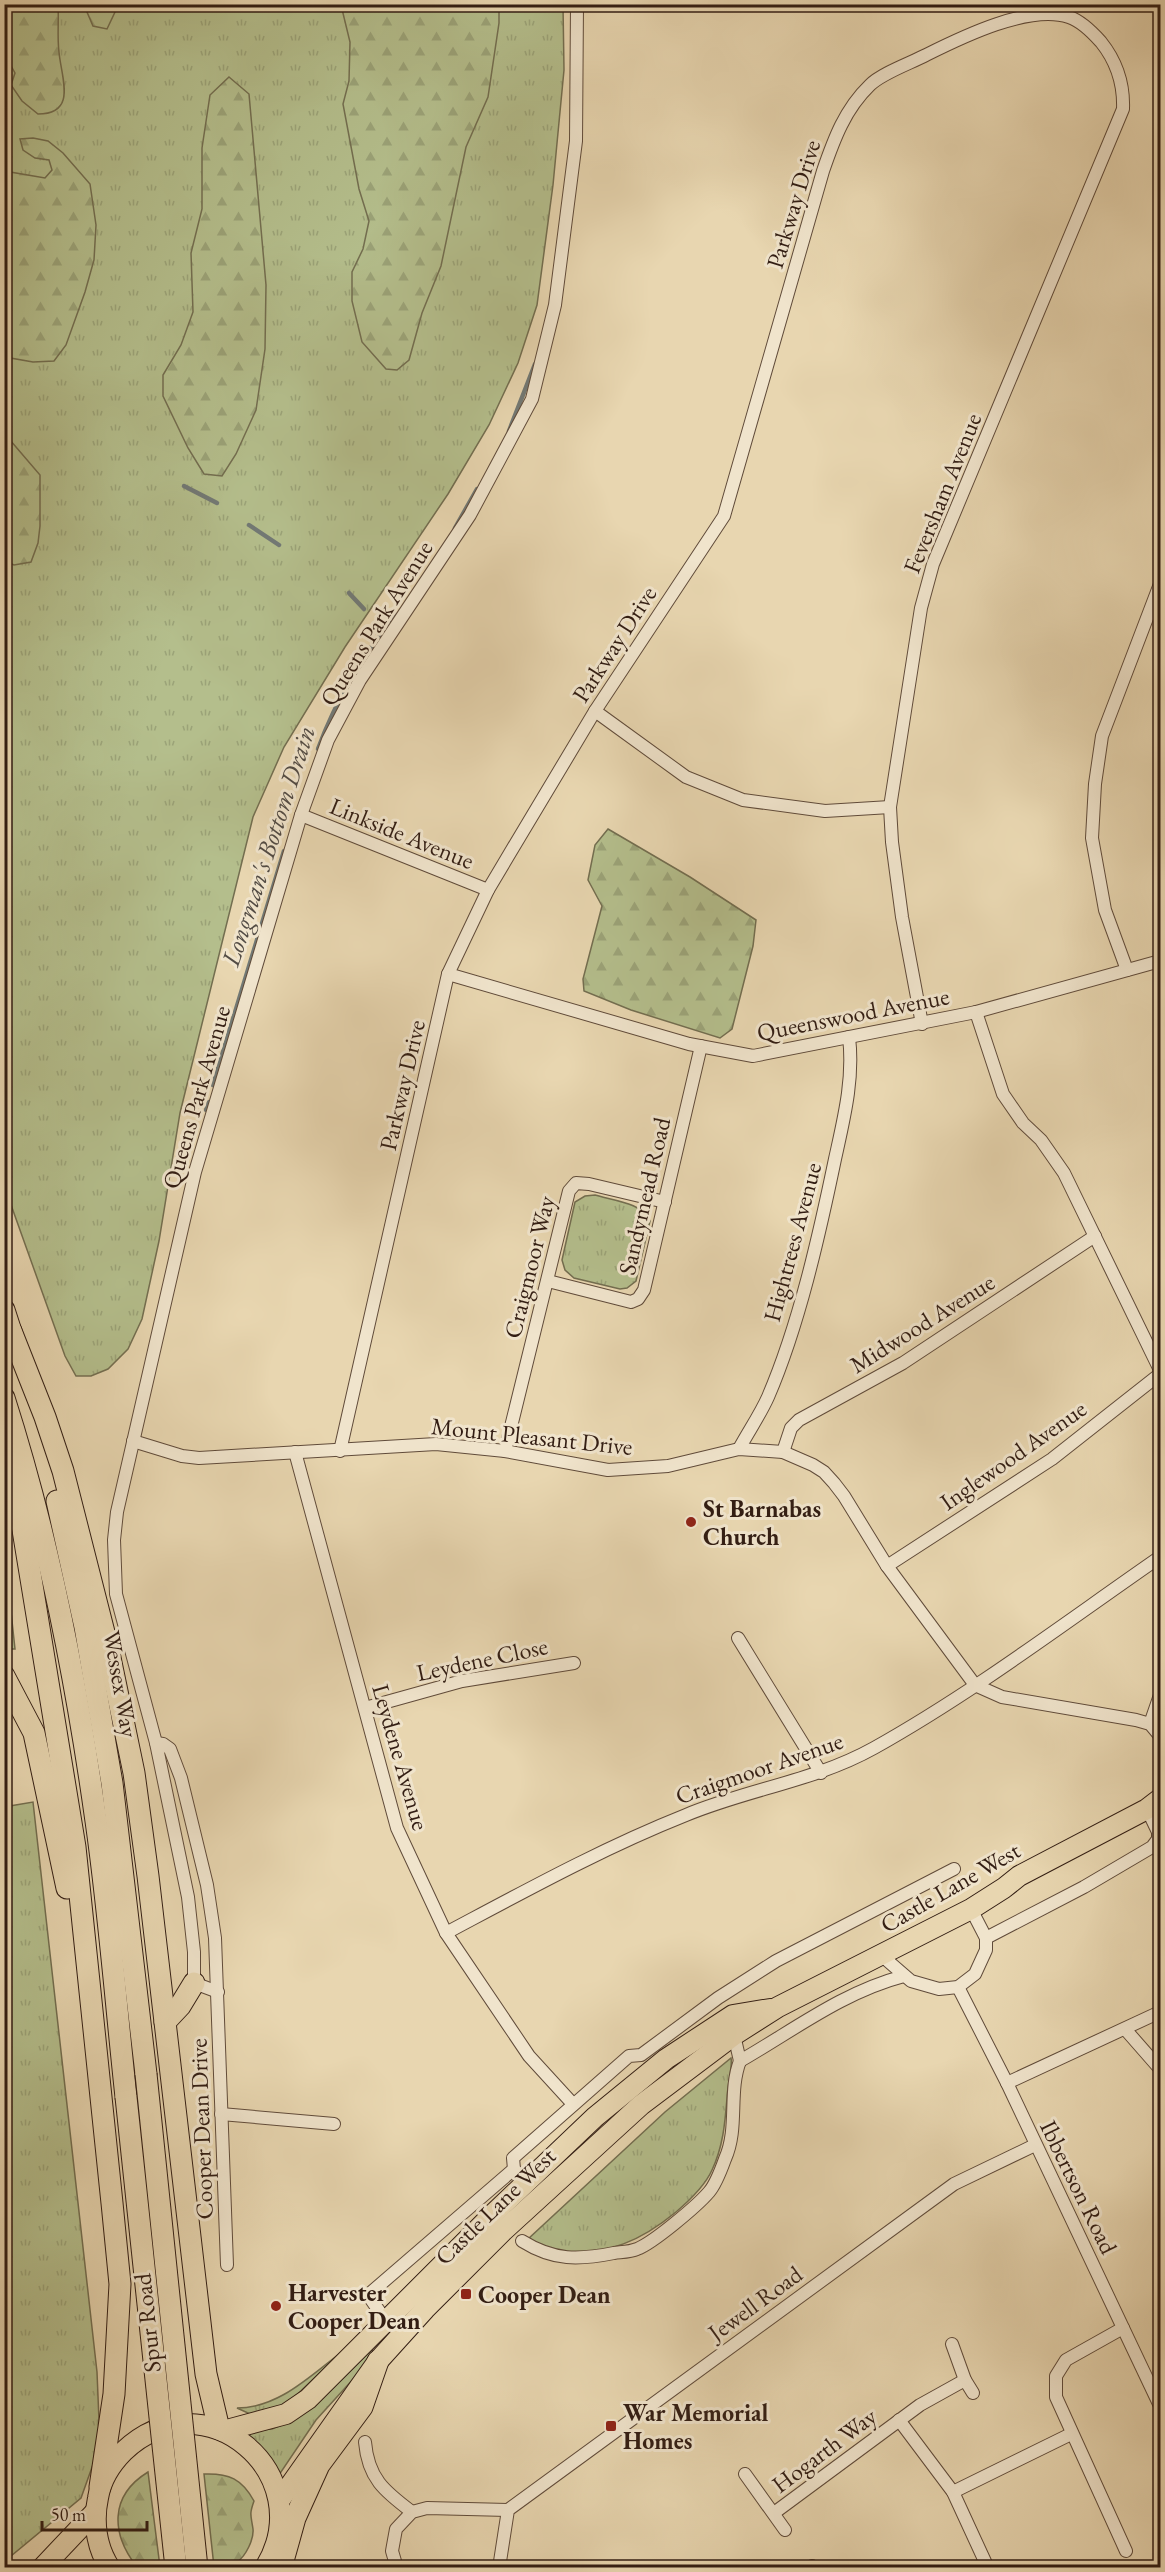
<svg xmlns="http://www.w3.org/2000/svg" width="1165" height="2572" font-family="'EB Garamond',serif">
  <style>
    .grass { fill: url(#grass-tufts); stroke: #736e50; stroke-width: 1.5 }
    .forest { fill: url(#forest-firs); stroke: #736e50; stroke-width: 1.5 }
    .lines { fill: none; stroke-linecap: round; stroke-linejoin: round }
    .stream { stroke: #727975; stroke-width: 4.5 }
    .minor-casing { stroke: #604b3a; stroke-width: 14 }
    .primary-casing { stroke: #321d13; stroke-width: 22 }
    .trunk-casing { stroke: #321d13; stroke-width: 23 }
    .minor { stroke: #f0e4cc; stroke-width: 12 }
    .primary { stroke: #e8d6b0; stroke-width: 20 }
    .trunk { stroke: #e8d6b0; stroke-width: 21 }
    .trunk-bridge-casing { stroke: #321d13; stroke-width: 23; stroke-linecap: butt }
    .trunk-bridge { stroke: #e8d6b0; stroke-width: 21 }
    .poi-dot { fill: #8f2418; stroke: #f0e4cc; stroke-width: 2 }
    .labels { text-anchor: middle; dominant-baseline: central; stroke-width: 6; stroke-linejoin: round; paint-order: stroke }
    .street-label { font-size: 24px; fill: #321d13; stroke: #f0e4cc }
    .poi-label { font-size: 24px; font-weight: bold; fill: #321d13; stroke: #f0e4cc; text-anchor: start }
    .water-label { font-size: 26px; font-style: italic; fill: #524b44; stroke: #f0e4cc }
  </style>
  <defs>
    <pattern id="grass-tufts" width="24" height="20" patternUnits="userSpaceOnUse" patternTransform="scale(1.5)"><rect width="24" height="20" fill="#b4be8c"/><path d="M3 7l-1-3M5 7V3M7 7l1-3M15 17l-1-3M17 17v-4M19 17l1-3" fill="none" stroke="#9ba378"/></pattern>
    <pattern id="forest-firs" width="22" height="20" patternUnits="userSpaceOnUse" patternTransform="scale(1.5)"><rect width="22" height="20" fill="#b4be8c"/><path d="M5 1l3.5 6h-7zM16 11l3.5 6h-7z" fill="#9ba378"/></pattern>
  </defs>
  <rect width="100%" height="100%" fill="#e8d6b0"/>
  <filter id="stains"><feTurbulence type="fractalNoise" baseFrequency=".00333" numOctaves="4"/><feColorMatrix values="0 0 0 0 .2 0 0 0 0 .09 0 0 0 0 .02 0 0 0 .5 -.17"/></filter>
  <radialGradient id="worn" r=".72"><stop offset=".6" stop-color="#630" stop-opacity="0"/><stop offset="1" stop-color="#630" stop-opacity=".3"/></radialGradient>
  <!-- grass -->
  <g class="grass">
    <path d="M4,5h559l1,65 -11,115 -16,120 -19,58 -29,62 -41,69 -103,153 -61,100 -31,70 -73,296 -21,128 -17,78 -14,30 -20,20 -17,7h-15l-11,-20 -60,-168z"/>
    <path d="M595,1195c16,5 49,8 55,26l-14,60 -9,7 -7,1 -46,-11 -9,-8 -3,-10 13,-58 10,-6z"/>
    <path d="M33,1802l64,570 3,73 -19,53 -76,63 -1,-754z"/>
    <path d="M731,2058c2,6 -4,30 -4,40 -2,25 -4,49 -15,72 -7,16 -22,30 -36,42 -34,28 -68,44 -114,39 -11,-1 -24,-7 -35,-11l138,-128z"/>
    <path d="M371,2349l5,5 -60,66 -37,55 -18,-27 -18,-17 29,-2 19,-8z"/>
    <path d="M343,2351l-57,54 -36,9 -13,-6c42,0 74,-33 106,-57z"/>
  </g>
  <!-- forest -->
  <g class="forest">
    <path d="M4,5h54c1,15 -1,32 1,47 2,25 19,62 -21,62l-16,-13 -11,-16 4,-12 -10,-18z"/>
    <path d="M84,5h31v7l-8,17 -14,-3z"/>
    <path d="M341,5h158v18l-11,74 -22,50 -25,119 -19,47 -13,47 -12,10 -11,-1 -24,-27 -10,-41v-29l11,-23 6,-28 -10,-32 -16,-85 6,-23 1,-39z"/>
    <path d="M229,77l20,17 17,191 -1,64 -9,61 -20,44 -14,22 -18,-2 -16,-26 -25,-52v-21l18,-30 12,-33 -2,-59 11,-44v-61l8,-53z"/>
    <path d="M33,138l15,3 15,12 27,31 6,41 -2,35 -9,32 -19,53 -12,16 -21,1 -28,-5 -1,-186 41,7 7,-8 -3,-10 -14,-2 -12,-8 -3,-11z"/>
    <path d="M4,433l36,42v51l-2,17 -7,19 -17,3 -9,-4z"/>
    <path d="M608,829l82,48 66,43 -3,26 -21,83 -12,9 -89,-28 -47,-19 -1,-12 19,-73 -14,-26 7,-35z"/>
    <path d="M4,1556h1l10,93h-10z"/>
    <path d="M148,2472l12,95h-23c-26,-33 -28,-71 11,-95z"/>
    <path d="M204,2474c25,-1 38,5 50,27 -5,14 -3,14 -1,28 1,10 -7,27 -16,33 -5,4 -17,6 -23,5z"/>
  </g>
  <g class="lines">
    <!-- stream -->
    <g class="stream">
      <path d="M509,431l26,-67"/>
      <path d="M184,486l33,17"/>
      <path d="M249,525l30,20"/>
      <path d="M455,528l22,-39"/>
      <path d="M349,593l15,16"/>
      <path d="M318,749c17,-46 46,-99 79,-134"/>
      <path d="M213,1085l71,-234"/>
      <path d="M206,1110l3,-8"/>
    </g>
    <!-- minor casing -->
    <g class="minor-casing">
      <g id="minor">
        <path d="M595,711l91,66 57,23 82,11 65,-4"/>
        <path d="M301,815l187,75"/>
        <path d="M1127,970l-22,-60 -13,-72 3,-54 7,-48 58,-152"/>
        <path d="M448,974l241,70 64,12 223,-44 184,-51"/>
        <path d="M976,1012l27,82 20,29 18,17 23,33 96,197"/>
        <path d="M548,1281l83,21 7,-3 6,-9 57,-244"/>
        <path d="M133,1441l49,15 17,2 237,-14 69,7 103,19 60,-4 71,-17 44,3 30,13 11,7 10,11 10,13 43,70 88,119 27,12 134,23 14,4 10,12"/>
        <path d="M739,1449c9,-17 21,-34 29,-52 31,-72 51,-161 67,-238 9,-41 19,-80 14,-122"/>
        <path d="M340,1451l108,-477 40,-84 19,-32 88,-147 129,-195 99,-345c11,-32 22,-62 47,-86 12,-12 41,-22 56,-30 36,-18 103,-51 143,-38 12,4 24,16 32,25 16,20 23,41 22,67l-190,455 -12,44 -31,199 2,35 10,75 20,107"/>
        <path d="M505,1451l64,-260 7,-8 13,1 76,18"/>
        <path d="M295,1452l102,376 49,105 83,123 43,47"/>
        <path d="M783,1452l8,-24 8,-8 104,-57 192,-127"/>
        <path d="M887,1566l165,-107 108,-85"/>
        <path d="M738,1638l83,135"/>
        <path d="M365,1708l97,-27 112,-18"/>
        <path d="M1150,1724l10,-29"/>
        <path d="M156,1743l7,1 7,5 11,29 26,107 8,53 12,327"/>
        <path d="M446,1933c79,-42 157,-85 240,-118 62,-26 129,-34 188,-67 100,-56 192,-126 286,-191"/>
        <path d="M986,1938l98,-51 68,-40 6,-8v-7l-11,-23"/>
        <path d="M881,1955l30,26 28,8 19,-2 17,-13 11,-24v-12l-15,-29"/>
        <path d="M958,1987l49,96 153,323"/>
        <path d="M218,1992l-24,-9v-31l-6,-55 -32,-154 -40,-149 -2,-54 3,-28 78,-340 106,-357 27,-75 32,-60 110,-165 62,-116 23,-94 21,-164 1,-137"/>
        <path d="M1125,2029l35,40"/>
        <path d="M734,2035l6,26"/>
        <path d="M740,2061c54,-31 103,-69 164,-85"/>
        <path d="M1007,2083l153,-71"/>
        <path d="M221,2114l113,10"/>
        <path d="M525,2185l-11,-16 -1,-11 116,-102 12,-1 77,-57 58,-37 178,-92"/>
        <path d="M522,2241c32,20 57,19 92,12 7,-1 16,-1 23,-4 16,-6 60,-43 72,-57 7,-8 12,-22 16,-33 14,-31 3,-67 15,-98"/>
        <path d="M386,2321l-18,-26 146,-126"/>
        <path d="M1123,2328l-57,32 -10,16v21l70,154"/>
        <path d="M952,2344l13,36 8,13"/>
        <path d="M899,2420l54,72 35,76"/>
        <path d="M365,2442c3,36 19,49 47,70"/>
        <path d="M745,2474l40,56"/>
        <path d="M953,2492l118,-58"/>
        <path d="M774,2513l146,-108 45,-25"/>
        <path d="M812,2566l1,2"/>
        <path d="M397,2568l-5,-17 4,-22 16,-17 15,-4 81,2"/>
        <path d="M499,2568l9,-58 446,-326 81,-39"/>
      </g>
    </g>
    <!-- primary casing -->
    <g class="primary-casing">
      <g id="primary">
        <path d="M223,2431l63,-17 22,-15 183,-183 104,-99 71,-58 67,-44 37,-6"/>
        <path d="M279,2501l99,-140 47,-52 78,-78 138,-126 93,-70 44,-28 193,-98 33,-21 15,-12 128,-67 13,-10"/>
        <path d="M42,2568l53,-56"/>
        <path d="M110,2568c-14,-21 -17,-47 -12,-70 3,-19 13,-34 26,-47 80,-76 198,23 141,117"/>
      </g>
    </g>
    <!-- trunk casing -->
    <g class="trunk-casing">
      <g id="trunk">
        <path d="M4,1310l11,34"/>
        <path d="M11,1331l34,86 18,54 45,177 26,125 14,103 58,498 13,55"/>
        <path d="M4,1398c44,137 72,280 92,423 13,91 20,184 30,276"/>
        <path d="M4,1449l19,81 52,317 37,356 8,81 -6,110 -14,93"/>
        <path d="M57,1501l28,126 27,156 34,291"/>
        <path d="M4,1676l30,57 33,155"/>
        <path d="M165,2022l15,-16 14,-23"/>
        <path d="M281,2568l14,-50 24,-53 43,-58 16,-46"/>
      </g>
    </g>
    <!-- minor -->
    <use href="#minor" class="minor"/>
    <!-- primary -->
    <use href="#primary" class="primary"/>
    <!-- trunk -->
    <use href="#trunk" class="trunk"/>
    <!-- trunk-bridge casing -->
    <g class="trunk-bridge-casing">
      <g id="trunk-bridge">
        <path d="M146,2074l51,494"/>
        <path d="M126,2097l50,471"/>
      </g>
    </g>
    <!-- trunk-bridge -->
    <use href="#trunk-bridge" class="trunk-bridge"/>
  </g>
  <!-- markers -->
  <g class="poi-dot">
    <circle cx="691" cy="1522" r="6"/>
    <rect x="460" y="2288" width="12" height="12" rx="3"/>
    <circle cx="276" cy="2306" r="6"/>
    <rect x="605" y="2420" width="12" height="12" rx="3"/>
  </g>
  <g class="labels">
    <!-- street labels -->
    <g class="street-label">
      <text transform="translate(793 204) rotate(-73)">Parkway Drive</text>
      <text transform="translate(942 493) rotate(-68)">Feversham Avenue</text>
      <text transform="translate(376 623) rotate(-58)">Queens Park Avenue</text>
      <text transform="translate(614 644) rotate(-57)">Parkway Drive</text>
      <text transform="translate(402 833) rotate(22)">Linkside Avenue</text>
      <text transform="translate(853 1014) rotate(-11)">Queenswood Avenue</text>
      <text transform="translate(402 1085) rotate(-77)">Parkway Drive</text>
      <text transform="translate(196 1097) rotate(-74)">Queens Park Avenue</text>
      <text transform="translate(644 1196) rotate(-77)">Sandymead Road</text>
      <text transform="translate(792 1242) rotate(-75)">Hightrees Avenue</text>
      <text transform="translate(529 1267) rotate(-76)">Craigmoor Way</text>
      <text transform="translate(922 1323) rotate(-32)">Midwood Avenue</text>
      <text transform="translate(532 1436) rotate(6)">Mount Pleasant Drive</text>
      <text transform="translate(1013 1455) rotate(-35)">Inglewood Avenue</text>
      <text transform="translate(482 1659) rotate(-12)">Leydene Close</text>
      <text transform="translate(121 1684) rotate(80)">Wessex Way</text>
      <text transform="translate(401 1757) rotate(74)">Leydene Avenue</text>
      <text transform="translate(759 1768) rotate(-19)">Craigmoor Avenue</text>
      <text transform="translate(950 1887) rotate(-30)">Castle Lane West</text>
      <text transform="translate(201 2129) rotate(-92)">Cooper Dean Drive</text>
      <text transform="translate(1079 2187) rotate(64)">Ibbertson Road</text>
      <text transform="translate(495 2206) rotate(-44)">Castle Lane West</text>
      <text transform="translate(755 2303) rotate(-36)">Jewell Road</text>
      <text transform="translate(147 2323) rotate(-96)">Spur Road</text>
      <text transform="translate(824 2450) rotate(-37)">Hogarth Way</text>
    </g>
    <!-- poi labels -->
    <g class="poi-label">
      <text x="703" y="1508">St Barnabas<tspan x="703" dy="28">Church</tspan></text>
      <text x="288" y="2292">Harvester<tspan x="288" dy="28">Cooper Dean</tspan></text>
      <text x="478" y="2294">Cooper Dean</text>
      <text x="623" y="2412">War Memorial<tspan x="623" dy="28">Homes</tspan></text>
    </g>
    <!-- water labels -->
    <g class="water-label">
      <text transform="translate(268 846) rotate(-72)">Longman's Bottom Drain</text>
    </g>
  </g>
  <!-- margin -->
  <rect width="1165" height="2572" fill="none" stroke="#e8d6b0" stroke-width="24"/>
  <rect x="6" y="6" width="1153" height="2560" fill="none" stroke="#321d13" stroke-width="3"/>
  <rect x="12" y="12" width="1141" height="2548" fill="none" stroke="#321d13" stroke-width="1.5"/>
  <!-- scale -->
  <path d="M42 2521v9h105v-9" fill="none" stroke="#321d13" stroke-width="3"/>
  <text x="51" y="2521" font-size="18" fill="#321d13" stroke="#f0e4cc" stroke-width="4.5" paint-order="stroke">50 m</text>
  <rect width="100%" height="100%" filter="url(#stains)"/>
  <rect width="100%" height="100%" fill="url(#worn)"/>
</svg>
